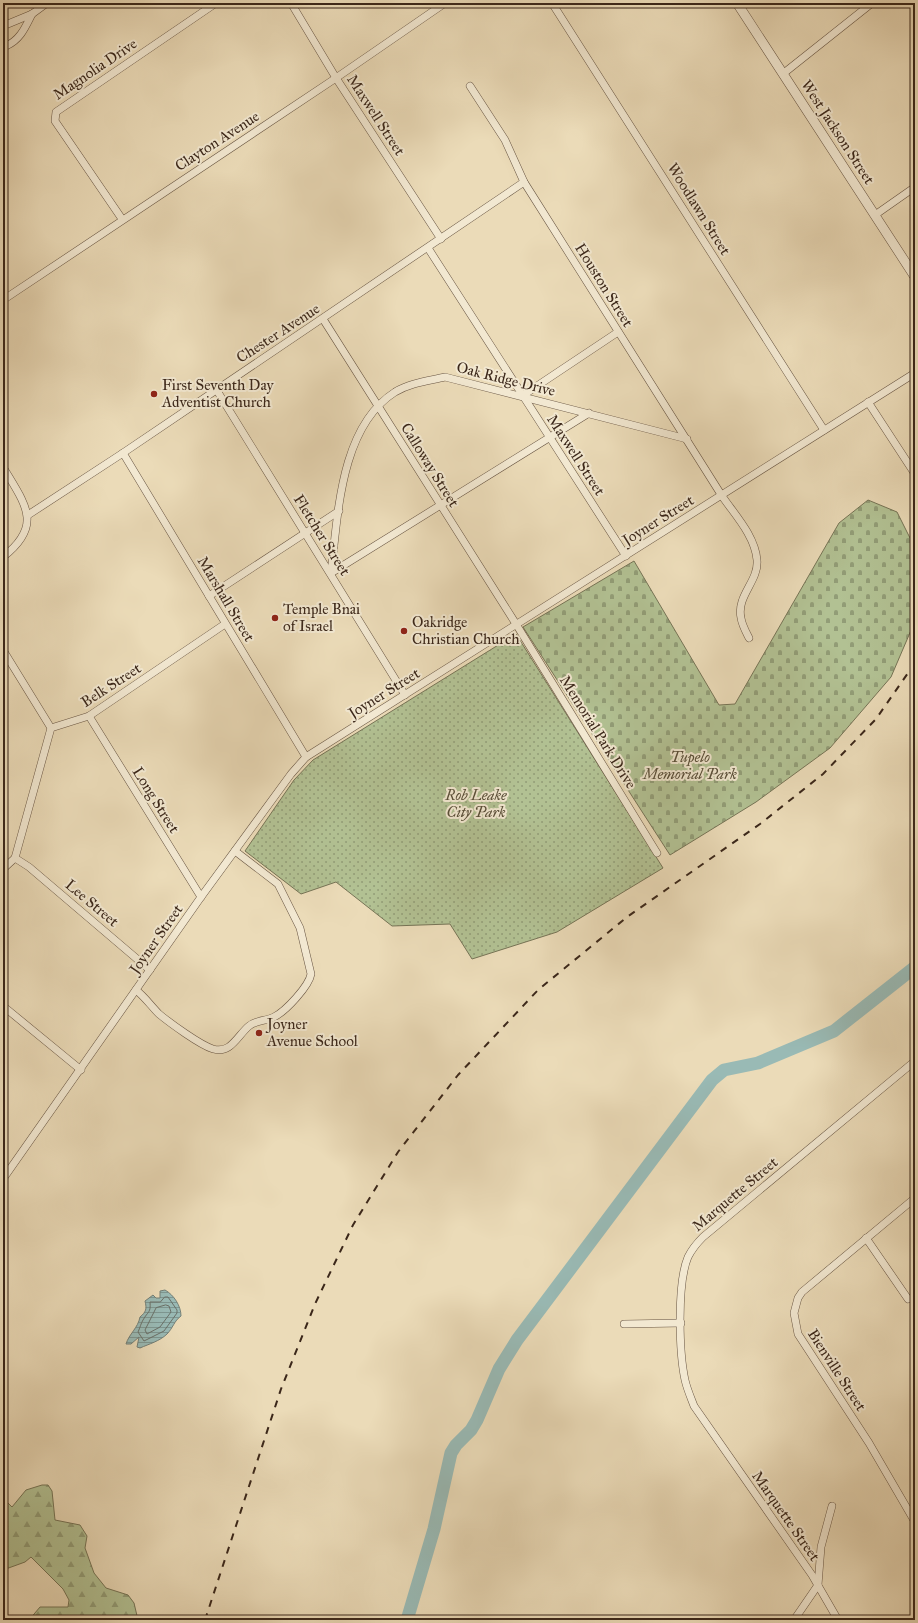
<svg xmlns="http://www.w3.org/2000/svg" width="918" height="1623" font-family="'IM FELL Great Primer',serif">
  <style>
    .forest { fill: url(#forest-firs); stroke: #767456 }
    .cemetery { fill: url(#cemetery-stones); stroke: #767456 }
    .park { fill: url(#park-dots); stroke: #767456 }
    .water { fill: url(#water-rules); stroke: #737f77 }
    .lines { fill: none; stroke-linecap: round; stroke-linejoin: round }
    .shore { stroke: #6a7068; stroke-width: 1 }
    .river { stroke: #99bab5; stroke-width: 13 }
    .minor-casing { stroke: #675442; stroke-width: 8 }
    .tertiary-casing { stroke: #675442; stroke-width: 10 }
    .minor { stroke: #f2e8d1; stroke-width: 7 }
    .tertiary { stroke: #f2e8d1; stroke-width: 9 }
    .rail { stroke: #3b271a; stroke-width: 2; stroke-dasharray: 7 7; stroke-linecap: butt }
    .poi-dot { fill: #8f2418; stroke: #f2e8d1; stroke-width: 1.5 }
    .labels { text-anchor: middle; dominant-baseline: central; stroke-width: 4; stroke-linejoin: round; paint-order: stroke }
    .street-label { font-size: 15px; fill: #3b271a; stroke: #f2e8d1 }
    .poi-label { font-size: 15px; fill: #3b271a; stroke: #f2e8d1; text-anchor: start }
    .park-label { font-size: 15px; font-style: italic; fill: #594e38; stroke: #f2e8d1 }
  </style>
  <defs>
    <pattern id="forest-firs" width="22" height="20" patternUnits="userSpaceOnUse"><rect width="22" height="20" fill="#b2c193"/><path d="M5 1l3.5 6h-7zM16 11l3.5 6h-7z" fill="#929d77"/></pattern>
    <pattern id="cemetery-stones" width="16" height="16" patternUnits="userSpaceOnUse"><rect width="16" height="16" fill="#b2c193"/><path d="M2 7V4a2 2 0 0 1 4 0v3zM10 15v-3a2 2 0 0 1 4 0v3z" fill="#929d77"/></pattern>
    <pattern id="park-dots" width="8" height="8" patternUnits="userSpaceOnUse"><rect width="8" height="8" fill="#b2c193"/><path d="M2 2h.1M6 6h.1" fill="none" stroke="#929d77" stroke-width="1.8" stroke-linecap="round"/></pattern>
    <pattern id="water-rules" width="6" height="5" patternUnits="userSpaceOnUse"><rect width="6" height="5" fill="#99bab5"/><path d="M0 2.5h6" fill="none" stroke="#7e9792"/></pattern>
  </defs>
  <rect width="100%" height="100%" fill="#ebdbb8"/>
  <filter id="stains"><feTurbulence type="fractalNoise" baseFrequency=".005" numOctaves="4"/><feColorMatrix values="0 0 0 0 .2 0 0 0 0 .09 0 0 0 0 .02 0 0 0 .5 -.17"/></filter>
  <radialGradient id="worn" r=".72"><stop offset=".6" stop-color="#630" stop-opacity="0"/><stop offset="1" stop-color="#630" stop-opacity=".3"/></radialGradient>
  <!-- forest -->
  <path class="forest" d="M42,1485h6l4,6 3,29 25,5 7,11 -2,12 9,25 12,15 22,7 6,8 4,17h-109l11,-13h28l1,-7 -6,-11 -32,-32 -6,5 -22,8v-72l9,9 14,-17z"/>
  <!-- cemetery -->
  <path class="cemetery" d="M868,500l29,12 18,36v73l-24,56 -61,71 -74,54 -86,53 -147,-228 111,-66 85,144 16,-1 104,-181z"/>
  <!-- park -->
  <path class="park" d="M516,634l147,234 -106,64 -85,27 -22,-35 -58,2 -56,-44 -35,12 -56,-43 49,-71 19,-20z"/>
  <!-- water -->
  <path class="water" d="M165,1290c9,5 16,16 16,26 -7,5 -8,12 -14,18 -7,7 -18,10 -27,14l-3,-1 2,-10 -8,7h-5c3,-10 12,-16 14,-27 6,-5 7,-8 5,-16l8,-6 3,3h4v-7z"/>
  <g class="lines">
    <!-- shore -->
    <g class="shore">
      <path d="M165,1297h3l9,13v3l-13,18 -20,10 -6,-9c2,-4 3,-9 5,-12 5,-9 8,-7 7,-18h10z"/>
      <path d="M166,1305l3,1 2,6 -11,15 -13,7 -2,-4 11,-22z"/>
    </g>
    <!-- river -->
    <path class="river" d="M407,1620l27,-91 17,-76 5,-8 15,-15 6,-10 22,-51 18,-29 195,-260 12,-10 34,-7 76,-32 81,-64"/>
    <!-- minor casing -->
    <g class="minor-casing">
      <g id="minor">
        <path d="M291,3l45,75 105,161"/>
        <path d="M552,3l272,427"/>
        <path d="M3,26l29,-12 15,-11"/>
        <path d="M3,45l3,1c14,-6 19,-18 26,-32"/>
        <path d="M784,73l88,-70"/>
        <path d="M470,86l35,54 19,42 198,314c13,19 33,40 35,64 2,21 -21,36 -16,58 1,7 5,14 8,20"/>
        <path d="M875,215l40,-28"/>
        <path d="M122,219l-67,-98 1,-9 160,-109"/>
        <path d="M428,248l198,308"/>
        <path d="M3,300l333,-222 109,-75"/>
        <path d="M323,319l193,305 141,229"/>
        <path d="M216,389l189,306"/>
        <path d="M522,396l96,-64"/>
        <path d="M868,402l47,72"/>
        <path d="M123,453l183,304"/>
        <path d="M3,467c22,37 41,58 0,90"/>
        <path d="M28,515l95,-62 401,-271"/>
        <path d="M331,573c7,-58 9,-146 64,-181 15,-9 33,-11 50,-15l242,62"/>
        <path d="M331,573l258,-160"/>
        <path d="M209,596l130,-85"/>
        <path d="M3,650l48,78"/>
        <path d="M89,716l112,181"/>
        <path d="M15,858l14,9 121,103"/>
        <path d="M3,869l12,-11 36,-130 38,-12 136,-92"/>
        <path d="M136,990c9,7 15,16 23,24 11,9 41,31 54,35 18,5 24,-13 36,-23 7,-6 17,-5 25,-9 12,-6 35,-31 37,-43l-11,-46 -22,-44 -43,-33"/>
        <path d="M3,1006l78,64"/>
        <path d="M3,1179l198,-282 90,-123 15,-17 609,-384"/>
        <path d="M915,1198l-113,94 -4,6 -4,15 4,21 71,109 46,79"/>
        <path d="M866,1238l42,61"/>
        <path d="M624,1324l57,-1"/>
        <path d="M794,1620l24,-35 3,-38 11,-41"/>
        <path d="M838,1620l-26,-45 -118,-169c-3,-8 -7,-17 -9,-26 -6,-28 -8,-97 3,-123 4,-8 9,-14 15,-20l212,-176"/>
      </g>
    </g>
    <!-- tertiary casing -->
    <g class="tertiary-casing">
      <path id="tertiary" d="M737,3l178,274"/>
    </g>
    <!-- minor -->
    <use href="#minor" class="minor"/>
    <!-- tertiary -->
    <use href="#tertiary" class="tertiary"/>
    <!-- rail -->
    <path class="rail" d="M205,1620l76,-231 34,-85 38,-79 45,-73 60,-77 80,-85 89,-73 133,-93 63,-50 53,-55 39,-56"/>
  </g>
  <!-- markers -->
  <g class="poi-dot">
    <circle cx="154" cy="394" r="4"/>
    <circle cx="275" cy="618" r="4"/>
    <circle cx="404" cy="631" r="4"/>
    <circle cx="259" cy="1033" r="4"/>
  </g>
  <g class="labels">
    <!-- street labels -->
    <g class="street-label">
      <text transform="translate(95 69) rotate(-34)">Magnolia Drive</text>
      <text transform="translate(376 115) rotate(57)">Maxwell Street</text>
      <text transform="translate(838 132) rotate(57)">West Jackson Street</text>
      <text transform="translate(217 141) rotate(-33)">Clayton Avenue</text>
      <text transform="translate(699 209) rotate(58)">Woodlawn Street</text>
      <text transform="translate(604 285) rotate(58)">Houston Street</text>
      <text transform="translate(278 333) rotate(-33)">Chester Avenue</text>
      <text transform="translate(506 379) rotate(14)">Oak Ridge Drive</text>
      <text transform="translate(576 455) rotate(57)">Maxwell Street</text>
      <text transform="translate(430 465) rotate(58)">Calloway Street</text>
      <text transform="translate(658 520) rotate(-32)">Joyner Street</text>
      <text transform="translate(322 535) rotate(58)">Fletcher Street</text>
      <text transform="translate(226 599) rotate(59)">Marshall Street</text>
      <text transform="translate(111 685) rotate(-33)">Belk Street</text>
      <text transform="translate(384 693) rotate(-32)">Joyner Street</text>
      <text transform="translate(598 732) rotate(58)">Memorial Park Drive</text>
      <text transform="translate(156 800) rotate(58)">Long Street</text>
      <text transform="translate(92 903) rotate(40)">Lee Street</text>
      <text transform="translate(156 939) rotate(-55)">Joyner Street</text>
      <text transform="translate(735 1194) rotate(-40)">Marquette Street</text>
      <text transform="translate(837 1370) rotate(57)">Bienville Street</text>
      <text transform="translate(786 1516) rotate(55)">Marquette Street</text>
    </g>
    <!-- poi labels -->
    <g class="poi-label">
      <text x="162" y="385">First Seventh Day<tspan x="162" dy="17">Adventist Church</tspan></text>
      <text x="283" y="609">Temple Bnai<tspan x="283" dy="17">of Israel</tspan></text>
      <text x="412" y="622">Oakridge<tspan x="412" dy="17">Christian Church</tspan></text>
      <text x="267" y="1024">Joyner<tspan x="267" dy="17">Avenue School</tspan></text>
    </g>
    <!-- park labels -->
    <g class="park-label">
      <text x="690" y="757">Tupelo<tspan x="690" dy="17">Memorial Park</tspan></text>
      <text x="476" y="795">Rob Leake<tspan x="476" dy="17">City Park</tspan></text>
    </g>
  </g>
  <!-- margin -->
  <rect width="918" height="1623" fill="none" stroke="#ebdbb8" stroke-width="16"/>
  <rect x="4" y="4" width="910" height="1615" fill="none" stroke="#3b271a" stroke-width="2"/>
  <rect x="8" y="8" width="902" height="1607" fill="none" stroke="#3b271a"/>
  <rect width="100%" height="100%" filter="url(#stains)"/>
  <rect width="100%" height="100%" fill="url(#worn)"/>
</svg>
